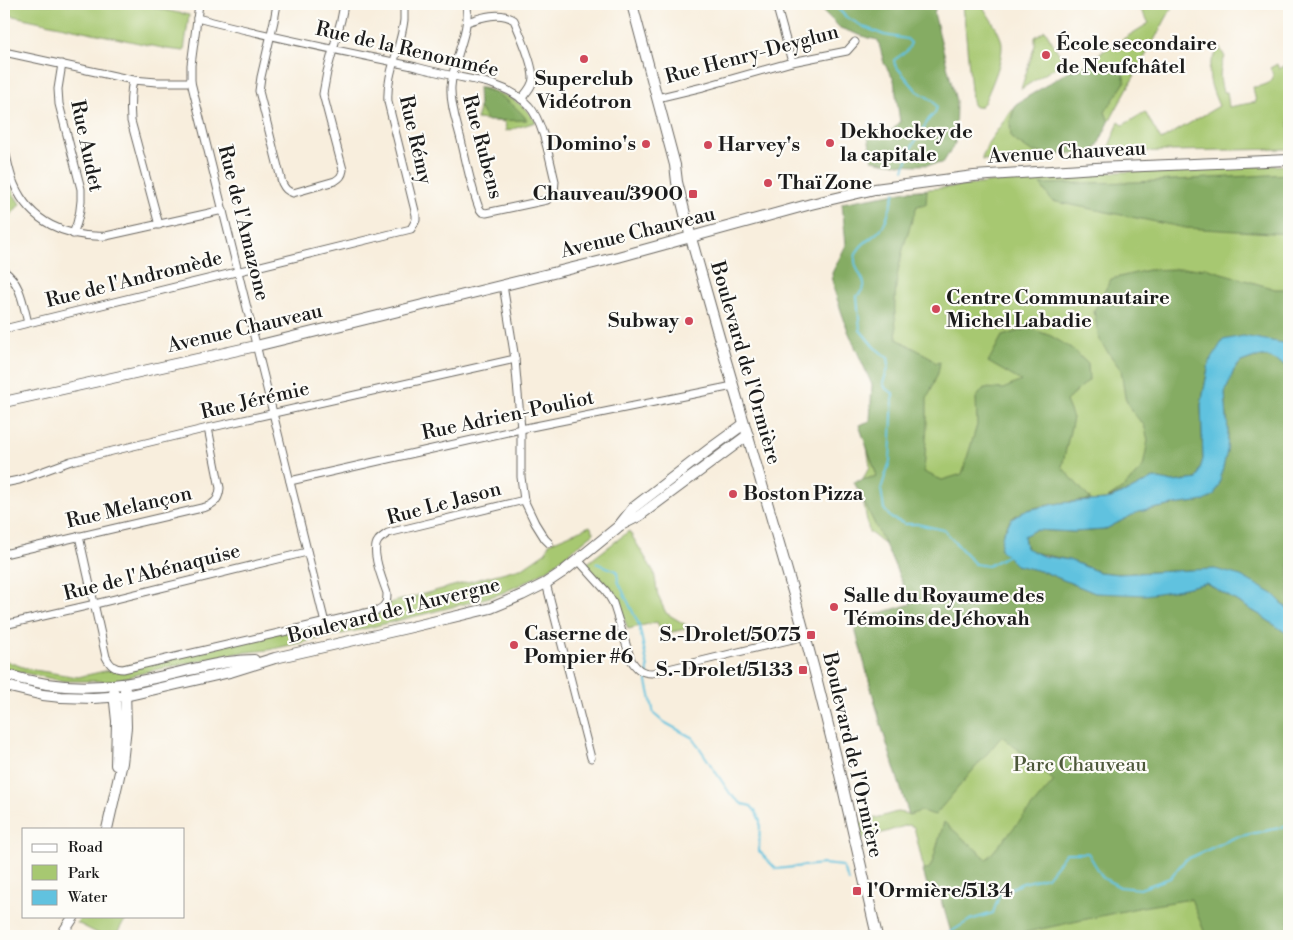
<svg xmlns="http://www.w3.org/2000/svg" width="1293" height="940" font-family="'Libre Bodoni',serif">
  <style>
    .green { fill: #a7c871; stroke: #627246 }
    .forest { fill: #85ac63; stroke: #506440 }
    .water { fill: #61c2df; stroke: #3e6f7e }
    .lines { fill: none; stroke-linecap: round; stroke-linejoin: round }
    .stream { stroke: #61c2df; stroke-width: 2 }
    .street-casing { stroke: #696660; stroke-width: 9 }
    .secondary-casing { stroke: #696660; stroke-width: 12 }
    .street { stroke: #fff; stroke-width: 7 }
    .secondary { stroke: #fff; stroke-width: 10 }
    .poi-dot { fill: #d1495b; stroke: #fdfcf7; stroke-width: 2 }
    .labels { text-anchor: middle; dominant-baseline: central; stroke-width: 4.5; stroke-linejoin: round; paint-order: stroke }
    .poi-label { font-size: 20px; font-weight: bold; fill: #1c1c1c; stroke: #fdfcf7; text-anchor: start }
    .street-label { font-size: 20px; fill: #1c1c1c; stroke: #fdfcf7 }
    .park-label { font-size: 20px; fill: #4d583a; stroke: #fdfcf7 }
  </style>
  <rect width="100%" height="100%" fill="#fdfcf7"/>
  <filter id="ink" filterUnits="userSpaceOnUse"><feTurbulence type="fractalNoise" baseFrequency=".02" numOctaves="2"/><feDisplacementMap in="SourceGraphic" scale="10" xChannelSelector="R" yChannelSelector="G"/><feConvolveMatrix kernelMatrix="1 2 1 2 8 2 1 2 1" color-interpolation-filters="sRGB"/></filter>
  <filter id="wash" filterUnits="userSpaceOnUse"><feTurbulence type="fractalNoise" baseFrequency=".0096" numOctaves="4" result="noise"/><feDisplacementMap in="SourceGraphic" scale="20" xChannelSelector="R" yChannelSelector="G"/><feGaussianBlur stdDeviation="1.12" result="paint"/><feColorMatrix in="noise" values="0 0 0 0 0 0 0 0 0 0 0 0 0 0 0 0 0 1.4 0 .05"/><feComposite in="paint" operator="in"/></filter>
  <g filter="url(#wash)">
    <rect width="100%" height="100%" fill="#f8eedd"/>
    <!-- green -->
    <g class="green">
      <path d="M4,4h150v4l35,7 -5,36 -17,-2 -163,-35z"/>
      <path d="M963,4h18c7,11 16,23 20,35 5,16 -10,48 -17,64l-4,4c-6,1 -7,-2 -8,-6z"/>
      <path d="M1137,4h37l-65,118 -5,-10 21,-30 -33,-20 2,-5 55,-34z"/>
      <path d="M1045,30l19,32 -43,27 14,-44v-8z"/>
      <path d="M1219,46l6,11c-6,12 -6,22 -2,35h4l2,15 27,-5 -3,-15c12,-1 26,-5 17,-19l7,-4 2,5 10,-6v86l-181,3 -1,-1 12,-29 4,3 22,-13 16,28 58,-34c-5,-12 -12,-27 -9,-41 1,-4 4,-8 6,-11l-3,-4z"/>
      <path d="M482,87c14,5 29,9 41,20 5,4 9,10 13,15l-30,9 -1,-9 -28,-3z"/>
      <path d="M1016,104l-6,17 38,33h21l-86,6 -1,-2 6,-15z"/>
      <path d="M4,160l8,31 8,13 -16,19z"/>
      <path d="M1289,165v179l-7,-1 -73,20 -8,42 2,54 -30,23 -19,-4 -48,22 -46,3 -60,46 289,86v301h-345l48,-23 -49,-5 -3,-13h-10l-16,-68 -6,-2 -45,14 -5,-16 39,-11 12,2 -27,-86 -29,-107 58,-17 -25,-59 -17,-13 -9,-49 10,-16 -4,-27 5,-14 3,-79 33,-156 57,-5 82,-11z"/>
      <path d="M590,526l4,7 -44,35 -22,13 -28,13 -28,8 -108,27 -96,21 -30,3 -88,18 -36,10h-52l-47,-10 -11,-3v-8l24,9 50,8 300,-67 8,-6 138,-37 22,-15 3,-9z"/>
      <path d="M629,531l25,41 4,24 8,17 25,15 -29,6 -5,-12 -29,7 -7,-19 -7,-11 -29,-34z"/>
      <path d="M81,916h51c-9,4 -12,12 -16,20h-13l-26,-13z"/>
    </g>
    <!-- forest -->
    <g class="forest">
      <path d="M816,4h121l-3,9 22,88 -1,42 -12,20c-20,4 -51,1 -71,-3l-4,-25 24,-5 8,-8 -6,-42 -10,-17 -6,-23 -10,-2 -28,-10z"/>
      <path d="M1092,62l29,2 4,18 -20,30 4,10 -15,31 -46,1 -18,-3 -19,-13 -1,-17 6,-17 56,-35v2z"/>
      <path d="M478,87c21,7 36,16 49,33l-40,1 -8,-14z"/>
      <path d="M1289,174v60l-103,-6 -134,-27 -12,-17 95,-2z"/>
      <path d="M927,190l-1,14 -9,2c-11,31 -21,61 -22,94 -1,13 1,26 2,39l33,18 6,6 4,-1 -2,11 -11,26v25l-3,48 18,8 20,-6 15,-49 -1,-27 8,-10 19,1 18,-8 -33,-19 14,-26 27,-8 22,8 20,12 17,16 1,16 -23,21 7,17 -11,49 29,33c-21,2 -65,5 -80,19 -3,4 -5,10 -8,14l13,32 28,7 51,21 76,-2 35,-8 54,32 29,20v301h-83l-15,-37 -49,8 -133,29h-57l-12,-41h-10l-7,-24 6,-2 3,-6 12,-41 43,37 67,-78 -52,-45 -67,79 -14,-4 -12,4 -27,-87 -29,-107 58,-17 -19,-45 -38,-77 23,-6 -18,-51 11,-4 2,-36 -24,-54 -14,-41 -2,-17 14,-28 -4,-42 65,-12z"/>
      <path d="M1205,268l70,21h14v55l-7,-1 -73,20 -8,42 2,54 -6,20 -24,3 -19,-4 -23,12 -23,8 15,-10 20,-21 5,-27 -4,-15 -12,-13 -7,-15 -4,-27 -22,-30 -5,-29 17,-32 37,-9z"/>
      <path d="M1255,357h13l21,10v243l-16,-16 -83,-24 -71,4 -20,-2 -30,-12 -42,-9 -3,-15 10,-6 40,2 30,-2 34,-18 35,-7 32,-4 22,-50 1,-20 -3,-38 9,-23 7,-8z"/>
    </g>
    <!-- water -->
    <path class="water" d="M1243,336l46,8v23l-21,-10h-13l-14,5 -7,8 -9,23 3,38 -1,20 -8,34 -5,10 -9,6 -32,4 -35,7 -34,18 -30,2 -39,-2 -11,6 2,12 17,8 26,4 30,12 20,2 71,-4 25,-1 26,7 32,18 16,16v25l-29,-20 -54,-32 -35,8 -26,4 -50,-2 -51,-21 -28,-7 -16,-16 3,-16 8,-13 12,-9 37,-8 46,-3 25,-10 23,-12 19,4 24,-3 6,-20 -2,-54 8,-42 14,-23z"/>
    <g class="lines">
      <!-- stream -->
      <g class="stream">
        <path d="M833,4l13,13 18,10 20,8 23,4 4,4 -4,8 -13,9 1,5 22,26 15,9 5,7 -2,6 -6,6 -19,31 -6,20"/>
        <path d="M895,192c-3,10 -7,25 -12,34 -7,12 -25,16 -28,32 -2,11 12,23 9,29 -1,3 -5,7 -7,9l3,34 14,17 14,11 1,7 -6,18 3,6 7,4 -3,68 -9,28 3,20 7,9 14,6h12l27,6 10,11 21,23 13,2 20,-11"/>
        <path d="M596,563l21,8 1,10 21,44 9,43 -1,14 7,32 8,7 31,17 38,57 11,9 9,2 5,6 4,9 -1,30 17,18 47,-5 19,2 7,15"/>
        <path d="M944,936l26,-16 23,-7 7,-20 23,-10 24,-6 19,-24h22l15,25 17,9 20,2 30,-11 15,-18 51,-23 53,-11"/>
      </g>
    </g>
  </g>
  <g filter="url(#ink)">
    <g class="lines">
      <!-- street casing -->
      <g class="street-casing">
        <g id="street">
          <path d="M199,4l-8,61v17l134,541"/>
          <path d="M277,4l-3,17 -13,56 -2,14 23,92c3,6 5,8 11,10l42,-12c5,-3 7,-5 8,-11l-20,-76 4,-22 14,-52 2,-10 -1,-6"/>
          <path d="M776,4l16,58"/>
          <path d="M197,18c72,19 146,33 219,49 16,4 32,8 48,11 11,2 23,4 33,8 12,4 24,11 32,20 14,15 21,55 26,75 0,9 -2,13 -8,19l-61,13 -4,-1 -3,-4c-8,-21 -12,-43 -17,-64 -4,-18 -12,-38 -11,-57 2,-29 19,-54 16,-83"/>
          <path d="M467,22c15,-5 33,-11 47,-2 6,14 19,43 19,58 0,8 -7,15 -12,21"/>
          <path d="M4,52l129,28 24,2h34"/>
          <path d="M62,64l-4,25 1,15 22,85c1,16 -2,31 -8,45"/>
          <path d="M133,80c-3,14 -3,27 -2,41l28,104"/>
          <path d="M657,98l46,-11 89,-25 55,-11 8,-9"/>
          <path d="M4,146c3,12 5,26 10,38 16,38 52,54 92,52l117,-26"/>
          <path d="M4,271c17,12 19,33 24,52"/>
          <path d="M503,285l12,74 6,70v48l3,23 11,23 10,16 4,4"/>
          <path d="M4,329l407,-100 5,-9v-5l-28,-113c-2,-29 13,-54 16,-82 0,-5 0,-11 0,-16"/>
          <path d="M290,481l231,-52 212,-43"/>
          <path d="M4,483l15,-3 52,-19 137,-33 307,-69"/>
          <path d="M79,536l27,121c4,8 8,12 17,12l255,-59c8,-4 9,-8 9,-17 -4,-12 -17,-42 -9,-52 2,-3 7,-6 10,-8l136,-33"/>
          <path d="M4,554l202,-47c10,-4 13,-9 14,-19l-12,-60"/>
          <path d="M578,560l28,31 7,12 18,57c6,9 10,13 21,13l153,-37"/>
          <path d="M546,583l45,175"/>
          <path d="M4,625l91,-21 212,-52"/>
        </g>
      </g>
      <!-- secondary casing -->
      <g class="secondary-casing">
        <g id="secondary">
          <path d="M632,4l43,161 2,17 14,56 28,99 75,258 21,78 20,80 42,183"/>
          <path d="M4,402l252,-56 362,-89 193,-53 64,-15 99,-13 122,-8 193,-8"/>
          <path d="M621,525l18,-9 109,-81"/>
          <path d="M4,674c38,12 78,16 118,10 35,-5 70,-16 106,-22 8,-1 18,-2 26,-2"/>
          <path d="M4,685l10,3 29,7 18,2 32,1 32,-2 105,-24 45,-14 132,-30 84,-20 31,-13 24,-12 18,-12 54,-44 15,-19 78,-60 33,-24"/>
          <path d="M114,693l3,28 -1,44"/>
          <path d="M107,829l15,-66 4,-36 -1,-37"/>
          <path d="M61,936l13,-20"/>
        </g>
      </g>
      <!-- street -->
      <use href="#street" class="street"/>
      <!-- secondary -->
      <use href="#secondary" class="secondary"/>
    </g>
  </g>
  <!-- markers -->
  <g class="poi-dot">
    <circle cx="1046" cy="55" r="5"/>
    <circle cx="584" cy="59" r="5"/>
    <circle cx="830" cy="143" r="5"/>
    <circle cx="646" cy="144" r="5"/>
    <circle cx="708" cy="145" r="5"/>
    <circle cx="768" cy="183" r="5"/>
    <rect x="688" y="189" width="10" height="10" rx="2.5"/>
    <circle cx="936" cy="309" r="5"/>
    <circle cx="689" cy="321" r="5"/>
    <circle cx="733" cy="494" r="5"/>
    <circle cx="834" cy="607" r="5"/>
    <rect x="806" y="630" width="10" height="10" rx="2.5"/>
    <circle cx="514" cy="645" r="5"/>
    <rect x="798" y="665" width="10" height="10" rx="2.5"/>
    <rect x="852" y="886" width="10" height="10" rx="2.5"/>
  </g>
  <g class="labels">
    <!-- poi labels -->
    <g class="poi-label">
      <text x="1056" y="44">École secondaire<tspan x="1056" dy="23">de Neufchâtel</tspan></text>
      <text x="584" y="79" text-anchor="middle">Superclub<tspan x="584" dy="23">Vidéotron</tspan></text>
      <text x="840" y="132">Dekhockey de<tspan x="840" dy="23">la capitale</tspan></text>
      <text x="636" y="144" text-anchor="end">Domino's</text>
      <text x="718" y="145">Harvey's</text>
      <text x="778" y="183">Thaï Zone</text>
      <text x="683" y="194" text-anchor="end">Chauveau/3900</text>
      <text x="946" y="298">Centre Communautaire<tspan x="946" dy="23">Michel Labadie</tspan></text>
      <text x="679" y="321" text-anchor="end">Subway</text>
      <text x="743" y="494">Boston Pizza</text>
      <text x="844" y="596">Salle du Royaume des<tspan x="844" dy="23">Témoins de Jéhovah</tspan></text>
      <text x="524" y="634">Caserne de<tspan x="524" dy="23">Pompier #6</tspan></text>
      <text x="801" y="635" text-anchor="end">S.-Drolet/5075</text>
      <text x="793" y="670" text-anchor="end">S.-Drolet/5133</text>
      <text x="867" y="891">l'Ormière/5134</text>
    </g>
    <!-- street labels -->
    <g class="street-label">
      <text transform="translate(407 50) rotate(13)">Rue de la Renommée</text>
      <text transform="translate(752 55) rotate(-15)">Rue Henry-Deyglun</text>
      <text transform="translate(415 140) rotate(77)">Rue Rémy</text>
      <text transform="translate(86 146) rotate(78)">Rue Audet</text>
      <text transform="translate(482 147) rotate(75)">Rue Rubens</text>
      <text transform="translate(1067 153) rotate(-3)">Avenue Chauveau</text>
      <text transform="translate(243 223) rotate(76)">Rue de l'Amazone</text>
      <text transform="translate(638 233) rotate(-14)">Avenue Chauveau</text>
      <text transform="translate(134 280) rotate(-14)">Rue de l'Andromède</text>
      <text transform="translate(245 329) rotate(-13)">Avenue Chauveau</text>
      <text transform="translate(745 363) rotate(74)">Boulevard de l'Ormière</text>
      <text transform="translate(255 401) rotate(-13)">Rue Jérémie</text>
      <text transform="translate(508 416) rotate(-12)">Rue Adrien-Pouliot</text>
      <text transform="translate(444 504) rotate(-15)">Rue Le Jason</text>
      <text transform="translate(129 508) rotate(-13)">Rue Melançon</text>
      <text transform="translate(152 573) rotate(-14)">Rue de l'Abénaquise</text>
      <text transform="translate(394 611) rotate(-14)">Boulevard de l'Auvergne</text>
      <text transform="translate(852 755) rotate(77)">Boulevard de l'Ormière</text>
    </g>
    <!-- park labels -->
    <g class="park-label">
      <text x="1080" y="765">Parc Chauveau</text>
    </g>
  </g>
  <!-- margin -->
  <rect width="1293" height="940" fill="none" stroke="#fdfcf7" stroke-width="20"/>
  <!-- legend -->
  <rect x="22" y="828" width="162" height="90" fill="#fdfcf7" stroke="#a3a29f"/>
  <rect x="32" y="844" width="25" height="8" fill="#ffffff" stroke="#a3a29f"/>
  <text x="68" y="852" font-size="15" fill="#1c1c1c">Road</text>
  <rect x="32" y="865" width="25" height="15" fill="#a7c871" stroke="#a3a29f"/>
  <text x="68" y="878" font-size="15" fill="#1c1c1c">Park</text>
  <rect x="32" y="890" width="25" height="15" fill="#61c2df" stroke="#a3a29f"/>
  <text x="68" y="902" font-size="15" fill="#1c1c1c">Water</text>
</svg>
